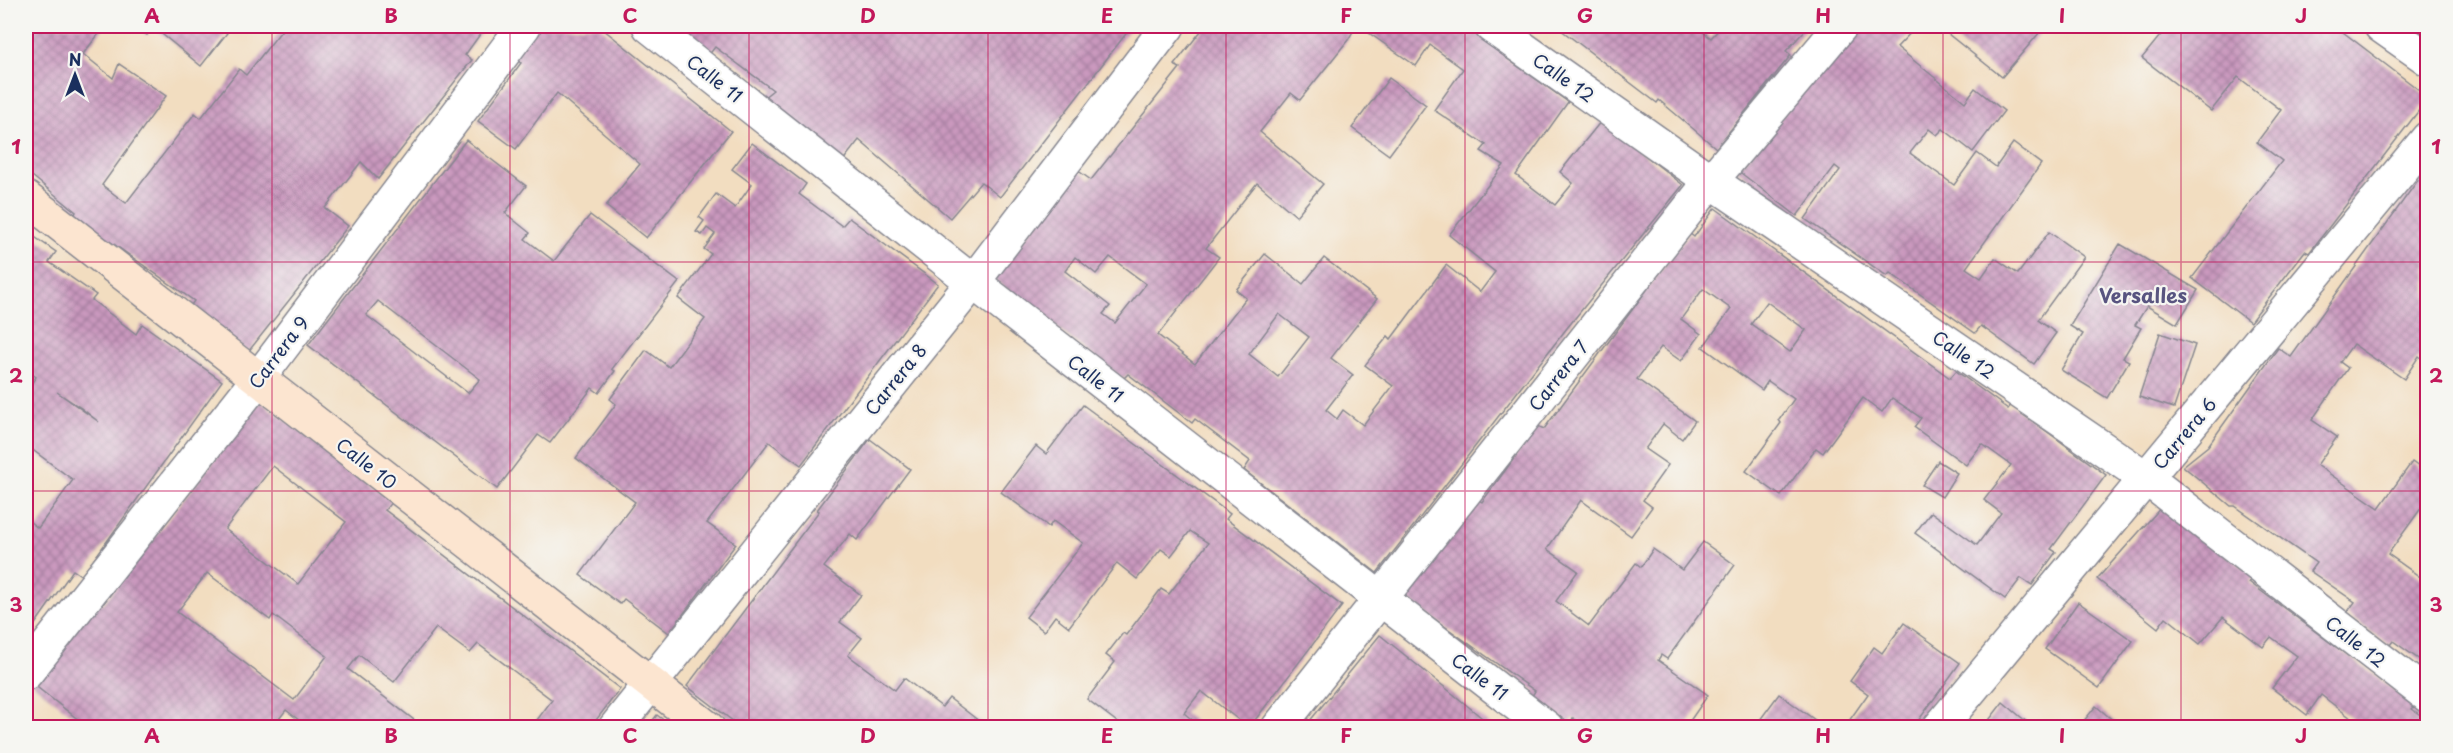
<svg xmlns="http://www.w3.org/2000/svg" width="2453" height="753" font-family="'Playpen Sans',sans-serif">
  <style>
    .building { fill: url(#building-cross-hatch); fill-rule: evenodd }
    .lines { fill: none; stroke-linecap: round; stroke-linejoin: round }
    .minor-casing { stroke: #86868f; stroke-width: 36 }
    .secondary-casing { stroke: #86868f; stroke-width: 36 }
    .minor { stroke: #fff; stroke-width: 33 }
    .secondary { stroke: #fce5d0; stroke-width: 33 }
    .grid { fill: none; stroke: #c2185b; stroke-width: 1.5; stroke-opacity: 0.55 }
    .labels { text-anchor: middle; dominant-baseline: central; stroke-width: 4.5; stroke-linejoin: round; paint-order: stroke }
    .street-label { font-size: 18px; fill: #1b2f5e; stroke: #f6f6f2 }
    .neighbourhood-label { font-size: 20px; font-weight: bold; fill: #585480; stroke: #f6f6f2 }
    .neatline { fill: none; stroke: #c2185b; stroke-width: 2 }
    .grid-label { font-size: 20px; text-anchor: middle; font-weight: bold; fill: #c2185b }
  </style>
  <defs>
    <pattern id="building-cross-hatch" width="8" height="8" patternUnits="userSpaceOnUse" patternTransform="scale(1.5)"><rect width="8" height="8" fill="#ca99be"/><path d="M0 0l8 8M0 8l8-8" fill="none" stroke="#a37d9e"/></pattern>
  </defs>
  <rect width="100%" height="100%" fill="#f6f6f2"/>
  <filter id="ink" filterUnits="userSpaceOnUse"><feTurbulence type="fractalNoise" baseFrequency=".0167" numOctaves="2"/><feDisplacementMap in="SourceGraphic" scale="12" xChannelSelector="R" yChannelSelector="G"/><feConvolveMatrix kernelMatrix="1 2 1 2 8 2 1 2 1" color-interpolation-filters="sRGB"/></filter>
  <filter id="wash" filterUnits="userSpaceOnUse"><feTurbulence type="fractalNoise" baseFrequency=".008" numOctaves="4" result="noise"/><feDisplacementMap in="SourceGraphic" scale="24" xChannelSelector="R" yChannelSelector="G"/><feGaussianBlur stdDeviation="1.35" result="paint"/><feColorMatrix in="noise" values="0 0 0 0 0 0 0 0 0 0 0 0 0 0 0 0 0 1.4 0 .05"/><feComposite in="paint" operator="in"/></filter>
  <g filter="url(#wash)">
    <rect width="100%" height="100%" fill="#f2ddc0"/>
    <g id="blocks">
      <!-- building -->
      <g class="building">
        <path d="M26,26h79l-22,28 30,24 6,-14 47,32 -64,89 24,18 69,-90 6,5 38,-49 7,6 39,-49h201l-21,29 7,5 -94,119 -17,-17 -36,46 23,18 -100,126 -59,-44 5,-7 -120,-85 2,-4 -50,-41z"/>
        <path d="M134,26h83l10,7 -26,33 -49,-40 -5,9z"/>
        <path d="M534,26h65l132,105 -85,107 -40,-32 34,-42 -83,-71 -41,56 -38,-28 43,-58 -11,-8z"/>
        <path d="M678,26h454l-132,171 -19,-15 -31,36 -91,-78 -17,22 -79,-64 10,-8 -58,-43 -11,14 -33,-25z"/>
        <path d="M1205,26h151l-8,14 -48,60 -9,-7 -31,39 63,52 -27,32 -39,-33 -51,65 13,9 -61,78 37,29 51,-66 -10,-8 29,-36 38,30 21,-26 53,41 -46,59 22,17 -27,35 11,9 6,-9 20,15 30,-39 -28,-21 23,-29 3,3 55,-74 34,27 15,-20 -46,-37 55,-70 -23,-14 5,-6 -52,-35 29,-41 -33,-24 -14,21 -57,-40h111l39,26 -4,5 63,45 -52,73 39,30 18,-22 -13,-11 41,-51 82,64 -116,143 -190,245 -133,-103 6,-9 -55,-42 -3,4 -64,-49 -5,5 -130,-100 84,-109 14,10 89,-112 -6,-3zM1075,257l21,17 14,-17 36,27 -31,39 -12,-9 7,-8 -45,-35zM1279,314l30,23 -31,40 -29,-23z"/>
        <path d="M1556,26h139l16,12 11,-12h87l-23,25 5,4 -75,93 -57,-48 -2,3z"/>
        <path d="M1857,26h60l-20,21 68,55 10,-14 29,23 -31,41 -30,-23 -6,6 -8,-6 -19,24 44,32 23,-32 19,14 17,-24 28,21 -75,104 15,10 14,-20 23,16 31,-42 35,25 -46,63 18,13 -22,31 -53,-38 -6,7 -85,-60 -3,3 -82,-57 35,-49 -5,-4 -38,50 -60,-46z"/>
        <path d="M1938,26h107l-43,51z"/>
        <path d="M2168,26h167l92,70v4l-118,153 -4,-2 -55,71 -58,-44 90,-117 -25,-19 24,-32 -43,-33 -27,34 -69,-53z"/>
        <path d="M2408,26h19v13z"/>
        <path d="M1389,78l37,27 -37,50 -37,-27z"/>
        <path d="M466,140l60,46 -21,27 25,20 -5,6 29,22 36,-46 89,67 -67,87 3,2 -16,22 -7,-5 -42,55 -12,-8 -41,54 -189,-144zM378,301l102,78 -12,14 -102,-78z"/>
        <path d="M752,143l54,41 -7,10 43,32 7,-8 89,66 -137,181 -32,-23 -62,81 29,21 -67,89 -45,-34 -4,5 -40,-29 55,-73 -59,-44 40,-54 -6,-5 36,-49 23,17 36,-48 -27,-21 33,-44 -7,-5 11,-15 -8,-6 -5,7 -6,-3 8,-11 -5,-4 17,-23 19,14 17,-24 -20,-15z"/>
        <path d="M2427,173v189l-8,-6 -15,23 -51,-35 -13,18 8,6 -36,52 25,17 -20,28 62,43 33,-46 15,11v27l-39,54 39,28v83l-34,-24 -3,4 -44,-31 9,-12 -45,-31 6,-8 -81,-57h-4l-48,-40 25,-20 70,-98 13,9 127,-177 3,2z"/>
        <path d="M1715,208l235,170 6,-7 52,38 3,-4 95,70 -55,74 5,3 -24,33 -11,-7 -16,21 -90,-66 16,-21 46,33 24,-32 -17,-13 27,-35 -29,-21 -16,21 -52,-38 7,-9 -29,-20 -10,14 -19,-14 -40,55 -7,-5 -35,48 -35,-25 35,-48 -2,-3 15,-21 -26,-18 -6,9 -59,-43 28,-38 -28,-20 -22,30 20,15 -20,27 -20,-14 -24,32 58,42 -13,18 -19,-15 -18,25 23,16 -25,35 9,7 -21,29 -50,-36 -34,49 31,22 -22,30 33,25 47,-63 5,4 12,-18 29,21 21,-28 32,23 -68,94 -6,-4 -3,5 50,35 -23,33h-99l-13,-10 -3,6 -38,-28 3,-5 -131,-94 72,-99 6,4 56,-76 6,3 145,-196 5,4zM1767,302l39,28 -16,22 -39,-28z"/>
        <path d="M26,231l30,21 -7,10 47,33 -4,5 44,34 6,-10 80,57 -140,195 -9,-6 -47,67v-118l12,9 35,-48 -47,-35v-54l10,-14 -10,-8zM57,392l24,16 18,14z"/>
        <path d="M2120,244l78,46 -21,34 -30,-18 -12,19 6,3 -18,30 6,3 -22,37 -46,-28 22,-36 -13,-8z"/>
        <path d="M2160,333l35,12 -21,63 -35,-11z"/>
        <path d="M260,401l132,100 -7,9 235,179 -30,39h-59l21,-28 -74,-56 -8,9 -34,-25 -42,54 -35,-27 -11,14 66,51 -6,8h-99l-23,-18 -14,18h-183l-61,-48 65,-84 10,8zM273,466l73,56 -48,62 -73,-55zM207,573l63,47 3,-5 54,41 -33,44 -117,-88z"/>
        <path d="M1083,405l147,109 -4,5 116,87 -93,122 -48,-37 -17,22 18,15h-77l-38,-29 28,-37 -9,-7 17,-22 3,2 35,-46 8,5 39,-51 -18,-12 -19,25 -10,-7 -24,30 -20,-16 -48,64 -14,-11 -11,15 -18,-14 57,-74 -30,-22 -4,6 -48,-35 35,-46 10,8z"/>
        <path d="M870,439l40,30 -53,71 -7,-6 -26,33 37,28 -21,27 22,16 -14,17 47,35 9,-12 38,29 7,-9 39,30h-246l-55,-42 132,-175 -2,-1z"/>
        <path d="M1938,461l19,12 -15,24 -20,-12z"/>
        <path d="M2164,504l91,73 -6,5 166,124 -3,3 15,11v8h-63l-43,-33 -14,20 -35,-27 25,-32 -26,-19 -8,10 -40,-30 -23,27 -34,-27 -8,11 -61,-49z"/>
        <path d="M2078,602l55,39 -34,47 -54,-39z"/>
        <path d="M1904,623l56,40 -47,65h-69l24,-34 -18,-13 24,-34 8,6z"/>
        <path d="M1380,635l78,63 36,30h-190z"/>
        <path d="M1779,694l47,34h-72z"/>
        <path d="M2003,702l31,26h-51z"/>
        <path d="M2096,706l26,22h-44z"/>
        <path d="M657,715l17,13h-27z"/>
      </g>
    </g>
  </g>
  <g filter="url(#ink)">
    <use href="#blocks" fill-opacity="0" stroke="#86868f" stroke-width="1.5"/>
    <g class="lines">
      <!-- minor casing -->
      <g class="minor-casing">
        <g id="minor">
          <path d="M649,26l324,256 574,446"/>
          <path d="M1491,26l220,155 435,297 282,218"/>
          <path d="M2381,26l47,33"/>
          <path d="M26,673l232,-294 266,-353"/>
          <path d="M615,728l358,-446 195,-256"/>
          <path d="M1278,728l433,-547 130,-155"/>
          <path d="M1939,728l489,-590"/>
        </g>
      </g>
      <!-- secondary casing -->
      <g class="secondary-casing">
        <path id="secondary" d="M26,198l682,530"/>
      </g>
      <!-- minor -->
      <use href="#minor" class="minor"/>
      <!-- secondary -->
      <use href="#secondary" class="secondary"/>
    </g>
  </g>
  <!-- grid -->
  <path class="grid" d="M272,26v702M510,26v702M749,26v702M988,26v702M1226,26v702M1465,26v702M1704,26v702M1943,26v702M2181,26v702M26,262h2402M26,491h2402"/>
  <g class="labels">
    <!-- street labels -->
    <g class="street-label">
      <text transform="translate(1564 77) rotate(35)">Calle 12</text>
      <text transform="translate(715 78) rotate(38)">Calle 11</text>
      <text transform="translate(278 352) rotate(-53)">Carrera 9</text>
      <text transform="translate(1964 354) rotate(34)">Calle 12</text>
      <text transform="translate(1558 375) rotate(-52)">Carrera 7</text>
      <text transform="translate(1096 378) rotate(38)">Calle 11</text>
      <text transform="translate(895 379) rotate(-51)">Carrera 8</text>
      <text transform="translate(2184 433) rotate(-50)">Carrera 6</text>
      <text transform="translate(367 463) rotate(38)">Calle 10</text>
      <text transform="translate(2356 641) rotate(38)">Calle 12</text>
      <text transform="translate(1480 676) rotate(37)">Calle 11</text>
    </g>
    <!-- neighbourhood labels -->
    <g class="neighbourhood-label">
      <text x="2143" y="295">Versalles</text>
    </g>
  </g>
  <!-- margin -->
  <rect width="2453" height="753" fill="none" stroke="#f6f6f2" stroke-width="66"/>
  <!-- north arrow -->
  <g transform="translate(75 75)" stroke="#f6f6f2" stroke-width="4.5" paint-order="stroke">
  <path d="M0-4.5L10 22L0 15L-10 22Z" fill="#1b2f5e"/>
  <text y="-9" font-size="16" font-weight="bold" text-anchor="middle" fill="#1b2f5e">N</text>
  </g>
  <rect x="33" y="33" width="2387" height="687" class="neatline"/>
  <g class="grid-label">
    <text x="152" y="23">A</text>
    <text x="391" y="23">B</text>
    <text x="630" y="23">C</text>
    <text x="868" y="23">D</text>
    <text x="1107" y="23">E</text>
    <text x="1346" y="23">F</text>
    <text x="1585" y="23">G</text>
    <text x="1823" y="23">H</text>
    <text x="2062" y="23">I</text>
    <text x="2301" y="23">J</text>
    <text x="16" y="154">1</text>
    <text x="2436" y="154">1</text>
    <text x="16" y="383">2</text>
    <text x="2436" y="383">2</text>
    <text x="16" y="612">3</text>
    <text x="2436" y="612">3</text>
    <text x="152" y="743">A</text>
    <text x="391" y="743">B</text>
    <text x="630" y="743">C</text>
    <text x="868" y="743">D</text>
    <text x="1107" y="743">E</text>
    <text x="1346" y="743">F</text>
    <text x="1585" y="743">G</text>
    <text x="1823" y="743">H</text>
    <text x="2062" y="743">I</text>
    <text x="2301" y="743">J</text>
  </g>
</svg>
